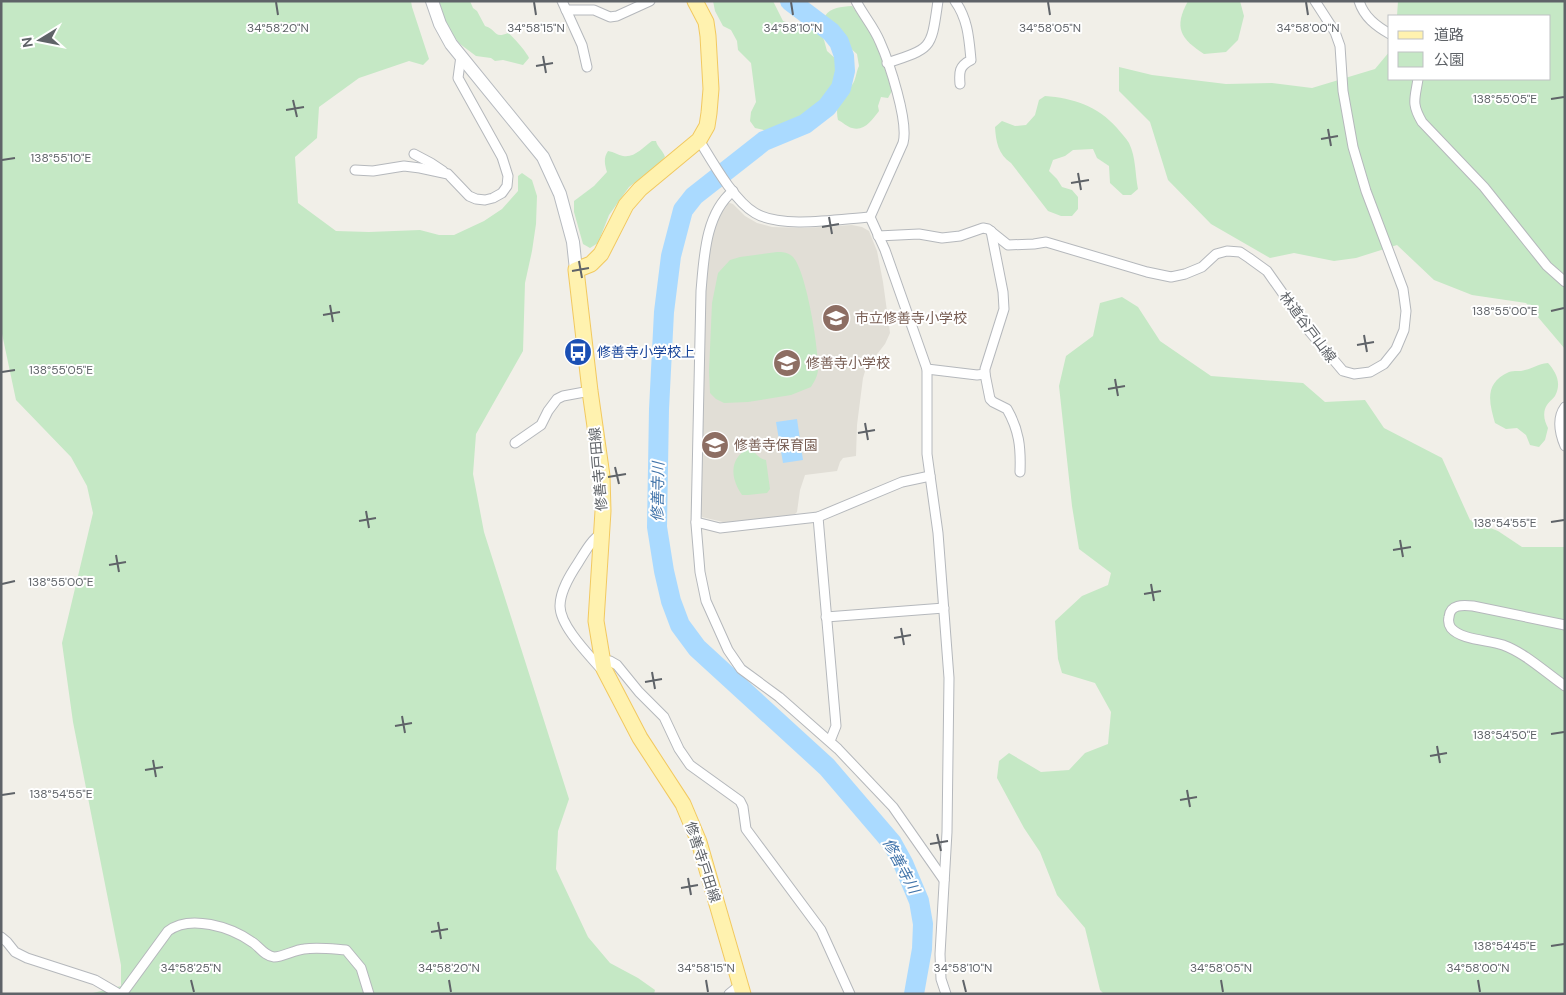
<svg xmlns="http://www.w3.org/2000/svg" width="1566" height="995" font-family="'DM Sans','Noto Sans JP',sans-serif">
  <style>
    .education { fill: #e1ded6 }
    .green { fill: #c5e8c5 }
    .water { fill: #aadaff }
    .lines { fill: none; stroke-linecap: round; stroke-linejoin: round }
    .river { stroke: #aadaff; stroke-width: 20 }
    .street-casing { stroke: #b5b8bc; stroke-width: 11 }
    .secondary-casing { stroke: #b6babf; stroke-width: 14 }
    .primary-casing { stroke: #f2c960; stroke-width: 17 }
    .street { stroke: #fff; stroke-width: 9 }
    .secondary { stroke: #fff; stroke-width: 12 }
    .primary { stroke: #fff2af; stroke-width: 15 }
    .ticks { fill: none; stroke: #5f6368; stroke-width: 2 }
    .labels { text-anchor: middle; dominant-baseline: central; stroke-width: 4; stroke-linejoin: round; paint-order: stroke }
    .education-label { font-size: 14px; fill: #785e54; stroke: #fff; text-anchor: start }
    .street-label { font-size: 14px; fill: #5f6368; stroke: #fff }
    .transit-label { font-size: 14px; fill: #164399; stroke: #fff; text-anchor: start }
    .water-label { font-size: 15px; font-style: italic; fill: #4174aa; stroke: #fff }
    .ticks-label { font-size: 12px; text-anchor: middle; fill: #5f6368; stroke: #fff; stroke-width: 4; stroke-linejoin: round; paint-order: stroke }
  </style>
  <rect width="100%" height="100%" fill="#f1efe8"/>
  <!-- education -->
  <path class="education" d="M730,203l3,1 12,12 12,7 15,4 33,1 47,-3 10,2 7,4 8,20 6,31 7,51 -5,11 -19,24 -3,10 -6,47 -1,31 -13,2 -3,4 -3,9 -32,4 -5,15 -3,22 -2,2 -12,3 -56,6 -25,-6 -2,-5 6,-237 3,-28 7,-29 10,-14z"/>
  <!-- green -->
  <g class="green">
    <path d="M1,1h410l1,6 17,52 -6,6 -14,-4 -50,17 -40,29 -2,31 -22,19 3,46 38,28 33,1 51,-2 19,5h15l30,-14 18,-12 16,-18v-15l4,-3 10,7 5,16 -1,28 -4,27 -7,32 -2,68 -47,83 -3,40 11,58 85,267 -11,32 -2,38 32,68 22,26 28,15 17,12 -1,4h-565l32,-8v-21l-48,-243 -11,-79 31,-130 -6,-27 -16,-29 -55,-57 -15,-71z"/>
    <path d="M439,1h31l3,7 4,3 8,15c13,4 8,13 23,7 4,2 20,21 21,25l-6,7 -20,-5 -8,1 -4,-3 -15,-2 -16,-12 -12,-15z"/>
    <path d="M773,1l10,20 9,3 13,-2 6,2 7,4 6,12 3,11 10,9c0,9 1,19 -3,27 -12,23 -39,38 -64,43 -5,1 -10,-1 -15,-2l-5,-7 1,-9 5,-10 -5,-39 -13,-13 -1,-9 -6,-11 -8,-4 -8,-15 -2,-10z"/>
    <path d="M1188,1h52l4,15 -6,24 -12,12 -22,2c-23,-15 -31,-26 -16,-53z"/>
    <path d="M1398,1h167v348l-39,-46 -54,-8 -38,-15 -37,-35 -41,13 -22,3 -40,-8 -24,5 -59,-34 -43,-44 -18,-58 -31,-31v-24l33,8 74,9 46,-1 40,5 63,-19 15,-18v28h160v-63h-153z"/>
    <path d="M852,6l18,25 9,19 13,41 -4,7 -7,-1 -3,9 1,5c-7,9 -15,21 -27,17 -5,-1 -9,-6 -14,-8 -2,-9 -1,-20 5,-27 3,-3 7,-4 9,-8 4,-5 4,-13 7,-19l-2,-12 -10,-9 -8,-15 -8,-6 -6,-8c6,-9 16,-9 27,-10z"/>
    <path d="M1045,96c28,2 53,10 72,32 4,5 9,10 12,15 7,14 6,31 9,46l-7,6h-8l-13,-12 -1,-17 -12,-8 -4,-9 -20,1 -8,6 -12,4 -4,11 8,8 5,8 10,3 6,7v12l-6,7h-11l-13,-5 -37,-48c-13,-9 -15,-21 -16,-36l7,-6 13,5 11,-1 9,-10 4,-15z"/>
    <path d="M652,141h4c1,6 7,9 9,16l-6,7 -30,23 -20,28 -11,28 -8,5 -7,-4 -9,-32v-11l20,-15 13,-14c-2,-7 -4,-14 1,-21 6,1 10,4 15,5 12,2 20,-9 29,-15z"/>
    <path d="M777,252c5,0 10,0 15,4 14,12 27,93 26,113 0,7 -4,13 -7,18l-20,8 -43,7 -24,1 -8,-4 -6,-6 -1,-22 3,-68 6,-30 12,-13 10,-3z"/>
    <path d="M1122,297l16,10 22,34 51,35 92,7 22,19 40,-2 19,28 58,30 28,62 28,11 24,16h43v447h-461l-4,-4 -15,-62 -28,-33 -17,-43 -16,-24 -27,-50 2,-17 10,-8 32,19 28,-2 16,-17 23,-9 3,-32 -16,-29 -33,-10 -4,-14 -3,-38 27,-25 26,-11 3,-12 -32,-24 -7,-43 -13,-120 7,-30 27,-20 7,-33z"/>
    <path d="M1548,363c8,9 14,20 7,33 -3,4 -8,7 -10,13 -2,7 0,13 3,19l-3,12 -6,7 -9,-2 -4,-10 -9,-7 -11,1 -11,-6c-6,-21 -11,-40 14,-51 5,-2 11,0 16,-2 9,-2 12,-6 23,-7z"/>
    <path d="M749,448c7,4 8,10 17,12l4,29 -3,4 -19,2h-6c-12,-17 -13,-37 7,-47z"/>
  </g>
  <!-- water -->
  <path class="water" d="M797,419l6,41 -20,3 -7,-41z"/>
  <g class="lines">
    <!-- river -->
    <path class="river" d="M790,1l41,31 8,10 5,14 1,15 -4,17 -14,19 -22,17 -41,17 -70,55 -11,14 -12,46 -7,56 -5,97 -2,118 7,44 7,30 9,24 17,23 130,119 65,76 11,20 16,38 4,23 -1,25 -8,45"/>
    <!-- street casing -->
    <g class="street-casing">
      <g id="street">
        <path d="M562,1l20,44 5,22"/>
        <path d="M856,1c7,14 18,26 24,41 9,20 29,80 23,101l-33,74 15,33 42,119v85l11,79 11,145 -2,154 -7,122 1,25 5,15"/>
        <path d="M955,1c13,18 14,38 16,59 -12,6 -12,12 -11,24"/>
        <path d="M1359,1c5,16 17,25 31,33"/>
        <path d="M566,10h28l16,7 7,-1 33,-15"/>
        <path d="M887,63c46,-15 44,-14 51,-62"/>
        <path d="M1418,79c-3,20 -7,24 4,43l62,65 63,79 18,16"/>
        <path d="M699,140c13,21 35,61 56,73 27,16 84,6 115,4"/>
        <path d="M414,154l17,9 12,8"/>
        <path d="M355,170l18,1 31,-5 16,2 28,6 21,22 7,3 9,1 8,-2 9,-5 5,-7 1,-10 -6,-19 -44,-79 3,-22"/>
        <path d="M733,191c-28,23 -29,67 -32,100l-5,233 4,48 6,29 22,49 13,19 38,28 59,52 55,58 51,73"/>
        <path d="M878,236l41,-2 23,4 18,-2 23,-8 5,1 20,16 26,-1 12,-2 101,30 24,5 14,-3 17,-7 14,-13 11,-3 13,1 9,6 18,13 43,61 33,39 11,3 16,-2 14,-8 12,-15 8,-19 2,-19 -3,-22 -37,-98 -13,-44 -10,-56 -3,-45 -5,-14 -20,-31"/>
        <path d="M927,369l50,6 8,-1v-5l19,-60 -1,-17 -12,-61"/>
        <path d="M985,374l5,25 3,3 14,7c12,21 14,38 13,63"/>
        <path d="M1565,407c-9,12 -5,27 0,39"/>
        <path d="M515,443l26,-18 7,-14 9,-12 6,-3 27,-5"/>
        <path d="M818,517l18,209 -6,15"/>
        <path d="M696,522l24,6 98,-11 84,-35 28,-6"/>
        <path d="M602,533c-11,7 -17,19 -24,30 -8,12 -18,28 -18,43 0,20 29,49 42,64"/>
        <path d="M826,617l118,-9"/>
        <path d="M1565,625l-92,-19c-10,-1 -23,-2 -24,11 -1,4 0,8 2,11 10,12 38,12 52,17 22,8 42,27 62,41"/>
        <path d="M602,660l8,1 7,4 22,27 25,25 15,32 11,16 50,36 3,6 3,22 75,101 29,64"/>
        <path d="M1,937l6,5 8,10 12,6 68,22 24,14"/>
        <path d="M122,994l46,-63c22,-17 63,-4 84,11 7,4 12,14 22,15 9,0 20,-7 30,-8 14,-2 28,0 42,1l15,18 8,26"/>
        <path d="M729,994l11,-9"/>
      </g>
    </g>
    <!-- secondary casing -->
    <g class="secondary-casing">
      <path id="secondary" d="M432,1l8,23 11,20 92,113 17,37 13,48 3,28"/>
    </g>
    <!-- primary casing -->
    <g class="primary-casing">
      <path id="primary" d="M695,1l11,21 2,14 3,53 -2,24 -2,13 -8,14 -59,49 -14,16 -25,49 -10,10 -15,6 14,121 12,85 1,35 -7,110 8,48 36,69 43,66 16,38 44,152"/>
    </g>
    <!-- street -->
    <use href="#street" class="street"/>
    <!-- secondary -->
    <use href="#secondary" class="secondary"/>
    <!-- primary -->
    <use href="#primary" class="primary"/>
  </g>
  <!-- ticks -->
  <path class="ticks" d="M276,2l2,13M534,2l2,13M791,2l2,13M1048,2l2,13M1306,2l2,13M543,56l3,17M536,66l17,-3M1551,99l13,-2M293,100l4,17M286,110l18,-3M1328,129l3,17M1321,139l17,-3M2,160l13,-2M1078,173l3,17M1071,183l18,-3M829,217l3,17M822,227l17,-3M579,261l3,17M572,271l17,-3M330,305l3,17M1551,311l13,-3M323,315l17,-3M1364,335l3,17M1357,345l17,-3M2,372l13,-2M1115,379l3,17M1108,389l17,-3M865,423l3,17M858,433l17,-3M615,467l4,17M608,477l18,-3M366,511l3,17M359,521l17,-3M1551,522l13,-2M1400,540l3,17M1393,550l18,-3M116,555l3,17M109,565l17,-3M2,584l13,-3M1151,584l3,17M1144,594l17,-3M901,628l3,17M894,638l17,-3M652,672l3,17M645,682l17,-3M402,716l3,17M395,726l17,-3M1551,734l13,-2M1437,746l3,17M1430,756l17,-3M153,760l3,17M145,770l18,-3M1187,790l3,17M2,795l13,-2M1180,800l17,-3M937,834l4,17M930,844l18,-3M688,878l3,17M681,888l17,-3M438,922l3,17M431,932l17,-3M1551,946l13,-2M191,980l3,12M449,980l2,12M706,980l2,12M963,980l3,12M1221,980l2,12M1478,980l2,12"/>
  <!-- icons -->
  <defs>
    <g id="school-disc" transform="scale(1.4375)"><circle r="9.5" fill="#8d6e63" stroke="#fff"/><path d="M0-5L7-2L0 1L-7-2ZM-4 1L0 2.5L4 1V4Q0 6-4 4Z" fill="#fff"/></g>
    <g id="bus-disc" transform="scale(1.4375)"><circle r="9.5" fill="#1a4fb4" stroke="#fff"/><path d="M-5-6H5V4H4V6H2V4H-2V6H-4V4H-5ZM-3.5-4V0h7V-4ZM-3.5 1.2v1.5H-2V1.2ZM2 1.2v1.5H3.5V1.2Z" fill="#fff"/></g>
  </defs>
  <g fill-rule="evenodd">
    <use href="#school-disc" x="836" y="318"/>
    <use href="#bus-disc" x="578" y="352"/>
    <use href="#school-disc" x="787" y="363"/>
    <use href="#school-disc" x="715" y="445"/>
  </g>
  <g class="labels">
    <!-- education labels -->
    <g class="education-label">
      <text x="855" y="318">市立修善寺小学校</text>
      <text x="806" y="363">修善寺小学校</text>
      <text x="734" y="445">修善寺保育園</text>
    </g>
    <!-- street labels -->
    <g class="street-label">
      <text transform="translate(1308 327) rotate(53)">林道谷戸山線</text>
      <text transform="translate(598 469) rotate(-95)">修善寺戸田線</text>
      <text transform="translate(703 862) rotate(72)">修善寺戸田線</text>
    </g>
    <!-- transit labels -->
    <g class="transit-label">
      <text x="597" y="352">修善寺小学校上</text>
    </g>
    <!-- water labels -->
    <g class="water-label">
      <text transform="translate(658 492) rotate(-89)">修善寺川</text>
      <text transform="translate(901 866) rotate(62)">修善寺川</text>
    </g>
  </g>
  <g class="ticks-label">
    <text x="278" y="32">34°58'20"N</text>
    <text x="536" y="32">34°58'15"N</text>
    <text x="793" y="32">34°58'10"N</text>
    <text x="1050" y="32">34°58'05"N</text>
    <text x="1308" y="32">34°58'00"N</text>
    <text x="1505" y="103">138°55'05"E</text>
    <text x="61" y="162">138°55'10"E</text>
    <text x="1505" y="315">138°55'00"E</text>
    <text x="61" y="374">138°55'05"E</text>
    <text x="1505" y="527">138°54'55"E</text>
    <text x="61" y="586">138°55'00"E</text>
    <text x="1505" y="739">138°54'50"E</text>
    <text x="61" y="798">138°54'55"E</text>
    <text x="1505" y="950">138°54'45"E</text>
    <text x="191" y="972">34°58'25"N</text>
    <text x="449" y="972">34°58'20"N</text>
    <text x="706" y="972">34°58'15"N</text>
    <text x="963" y="972">34°58'10"N</text>
    <text x="1221" y="972">34°58'05"N</text>
    <text x="1478" y="972">34°58'00"N</text>
  </g>
  <!-- border -->
  <rect width="1566" height="995" fill="none" stroke="#5f6368" stroke-width="5"/>
  <!-- legend -->
  <rect x="1388" y="15" width="162" height="65" fill="#ffffff" stroke="#bfc1c3"/>
  <rect x="1398" y="31" width="25" height="8" fill="#fff2af" stroke="#bfc1c3"/>
  <text x="1434" y="40" font-size="15" fill="#5f6368">道路</text>
  <rect x="1398" y="52" width="25" height="15" fill="#c5e8c5" stroke="#bfc1c3"/>
  <text x="1434" y="65" font-size="15" fill="#5f6368">公園</text>
  <!-- north arrow -->
  <g transform="translate(40 40) rotate(260)" stroke="#ffffff" stroke-width="4" paint-order="stroke">
  <path d="M0-4L9 19L0 12L-9 19Z" fill="#5f6368"/>
  <text y="-8" font-size="14" font-weight="bold" text-anchor="middle" fill="#5f6368">N</text>
  </g>
</svg>
